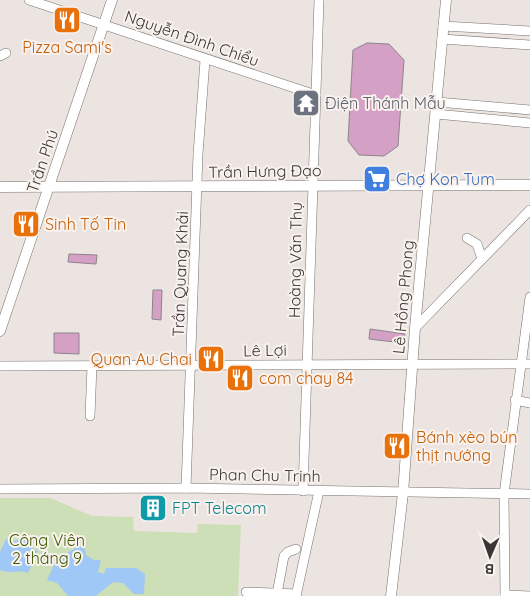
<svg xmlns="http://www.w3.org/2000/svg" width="530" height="596" font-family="Quicksand,sans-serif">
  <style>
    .green { fill: #ccdfb6 }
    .water { fill: #9fc8f7 }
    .building { fill: #d5a0c5; stroke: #8c858a }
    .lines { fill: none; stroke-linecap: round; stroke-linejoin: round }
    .minor-casing { stroke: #78726e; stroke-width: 10 }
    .tertiary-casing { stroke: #78726e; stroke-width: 11 }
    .minor { stroke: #fff; stroke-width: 9 }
    .tertiary { stroke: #fff; stroke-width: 10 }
    .labels { text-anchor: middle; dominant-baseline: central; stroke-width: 4; stroke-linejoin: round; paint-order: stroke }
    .street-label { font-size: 16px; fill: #393635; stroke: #f9f2ee }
    .food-label { font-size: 16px; fill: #c56008; stroke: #f9f2ee; text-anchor: start }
    .worship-label { font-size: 16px; fill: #5b616d; stroke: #f9f2ee; text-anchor: start }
    .shop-label { font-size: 16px; fill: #366cbe; stroke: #f9f2ee; text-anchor: start }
    .culture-label { font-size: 16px; fill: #0d838f; stroke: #f9f2ee; text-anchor: start }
    .park-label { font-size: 16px; fill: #3e5a05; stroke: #f9f2ee }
  </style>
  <rect width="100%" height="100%" fill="#ece4e0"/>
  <!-- green -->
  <path class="green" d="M0,498h50l42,18 41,1 1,14 63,2 1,-9 43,1 -3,71h-238z"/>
  <!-- water -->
  <g class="water">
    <path d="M25,536l7,3v9l6,3 -10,22c-10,-4 -18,2 -28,-3v-18l6,-13 9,2z"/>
    <path d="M79,546l6,3 1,6 8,5h7l-3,12 6,2 2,-6h30l9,6 -1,20h-10l-11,-11 -10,-1 -17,14h-28l-11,-13 -10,-3 10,-21z"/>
  </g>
  <!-- building -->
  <g class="building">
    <path d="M367,43l22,1 15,16 -6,86 -14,10 -25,-1 -11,-14 5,-91z"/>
    <path d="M69,254l28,1 -1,9 -28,-2z"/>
    <path d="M153,290h9l-1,30 -9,-1z"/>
    <path d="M370,329l35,5 -2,9 -34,-4z"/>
    <path d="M54,333h25v21l-25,-1z"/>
    <path d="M146,498l17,2 -3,20 -18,-4z"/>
  </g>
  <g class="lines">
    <!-- minor casing -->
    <g class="minor-casing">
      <g id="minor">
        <path d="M29,0l287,95"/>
        <path d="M443,26l87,5"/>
        <path d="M442,39l88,6"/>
        <path d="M0,56l6,-3"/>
        <path d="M437,102l93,8"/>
        <path d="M436,114l94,9"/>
        <path d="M467,238l10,6 5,15"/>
        <path d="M415,328l115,-118"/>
        <path d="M0,366l530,-2"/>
        <path d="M515,400l15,3"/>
        <path d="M90,416l2,-50"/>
        <path d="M186,488l12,-334 7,-94"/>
        <path d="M0,489l186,-1 344,6"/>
        <path d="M303,491l16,-491"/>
        <path d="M246,592l51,2"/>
        <path d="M277,594l7,-38 4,-4 8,-3"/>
        <path d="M505,595l25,1"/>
        <path d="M296,596l23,-105"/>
        <path d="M505,596l-1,-102 26,-197"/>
      </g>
    </g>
    <!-- tertiary casing -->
    <g class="tertiary-casing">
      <g id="tertiary">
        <path d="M0,187l530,-2"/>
        <path d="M0,331l112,-331"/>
        <path d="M391,596l12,-103 12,-165 31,-328"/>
      </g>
    </g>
    <!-- minor -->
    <use href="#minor" class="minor"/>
    <!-- tertiary -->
    <use href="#tertiary" class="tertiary"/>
  </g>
  <!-- icons -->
  <defs>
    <g id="restaurant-square" transform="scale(1.4375)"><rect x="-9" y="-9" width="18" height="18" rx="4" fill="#e8710a" stroke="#f9f2ee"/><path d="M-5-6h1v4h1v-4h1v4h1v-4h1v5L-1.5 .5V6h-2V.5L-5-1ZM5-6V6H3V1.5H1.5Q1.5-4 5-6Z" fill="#fff"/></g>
    <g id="temple-square" transform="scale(1.4375)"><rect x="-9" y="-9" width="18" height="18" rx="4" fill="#6b7280" stroke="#f9f2ee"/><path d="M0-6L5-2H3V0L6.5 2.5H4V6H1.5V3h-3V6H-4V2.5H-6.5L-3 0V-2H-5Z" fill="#fff"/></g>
    <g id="supermarket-square" transform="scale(1.4375)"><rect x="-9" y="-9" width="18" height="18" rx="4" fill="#3f7fe0" stroke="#f9f2ee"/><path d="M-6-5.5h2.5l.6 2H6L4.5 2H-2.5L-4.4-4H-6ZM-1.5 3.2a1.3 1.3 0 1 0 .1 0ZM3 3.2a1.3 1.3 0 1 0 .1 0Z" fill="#fff"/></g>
    <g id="building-square" transform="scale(1.4375)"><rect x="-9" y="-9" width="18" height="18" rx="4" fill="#0f9aa8" stroke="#f9f2ee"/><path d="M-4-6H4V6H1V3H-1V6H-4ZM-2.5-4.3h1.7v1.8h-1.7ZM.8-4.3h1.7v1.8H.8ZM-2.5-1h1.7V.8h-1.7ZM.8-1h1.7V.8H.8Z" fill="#fff"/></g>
  </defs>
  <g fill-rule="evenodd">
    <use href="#restaurant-square" x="67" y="20"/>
    <use href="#temple-square" x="306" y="103"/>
    <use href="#supermarket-square" x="377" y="179"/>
    <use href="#restaurant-square" x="26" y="224"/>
    <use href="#restaurant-square" x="211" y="359"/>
    <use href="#restaurant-square" x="240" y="378"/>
    <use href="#restaurant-square" x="397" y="446"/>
    <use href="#building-square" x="153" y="508"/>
  </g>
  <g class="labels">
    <!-- street labels -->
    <g class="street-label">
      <text transform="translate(192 38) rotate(19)">Nguyễn Đình Chiểu</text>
      <text transform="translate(42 161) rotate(-71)">Trần Phú</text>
      <text transform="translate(265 171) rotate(-1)">Trần Hưng Đạo</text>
      <text transform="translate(295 260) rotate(-89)">Hoàng Văn Thụ</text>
      <text transform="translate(180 274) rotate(-88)">Trần Quang Khải</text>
      <text transform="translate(403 297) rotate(-85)">Lê Hồng Phong</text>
      <text transform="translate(265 350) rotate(-1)">Lê Lợi</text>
      <text transform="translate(265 475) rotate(1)">Phan Chu Trinh</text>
    </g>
    <!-- food labels -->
    <g class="food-label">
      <text x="67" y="47" text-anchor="middle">Pizza Sami's</text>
      <text x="45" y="224">Sinh Tố Tin</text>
      <text x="192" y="359" text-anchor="end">Quan Au Chai</text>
      <text x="259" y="378">com chay 84</text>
      <text x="416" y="437">Bánh xèo bún<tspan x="416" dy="18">thịt nướng</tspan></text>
    </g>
    <!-- worship labels -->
    <g class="worship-label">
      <text x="325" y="103">Điện Thánh Mẫu</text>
    </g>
    <!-- shop labels -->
    <g class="shop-label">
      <text x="396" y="179">Chợ Kon Tum</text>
    </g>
    <!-- culture labels -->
    <g class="culture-label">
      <text x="172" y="508">FPT Telecom</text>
    </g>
    <!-- park labels -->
    <g class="park-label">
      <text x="47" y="540">Công Viên<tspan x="47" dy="18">2 tháng 9</tspan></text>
    </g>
  </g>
  <!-- north arrow -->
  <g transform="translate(490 556) rotate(182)" stroke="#f9f2ee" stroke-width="4" paint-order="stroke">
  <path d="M0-4L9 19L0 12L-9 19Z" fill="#393635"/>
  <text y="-8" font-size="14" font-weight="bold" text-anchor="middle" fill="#393635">B</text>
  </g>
</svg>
